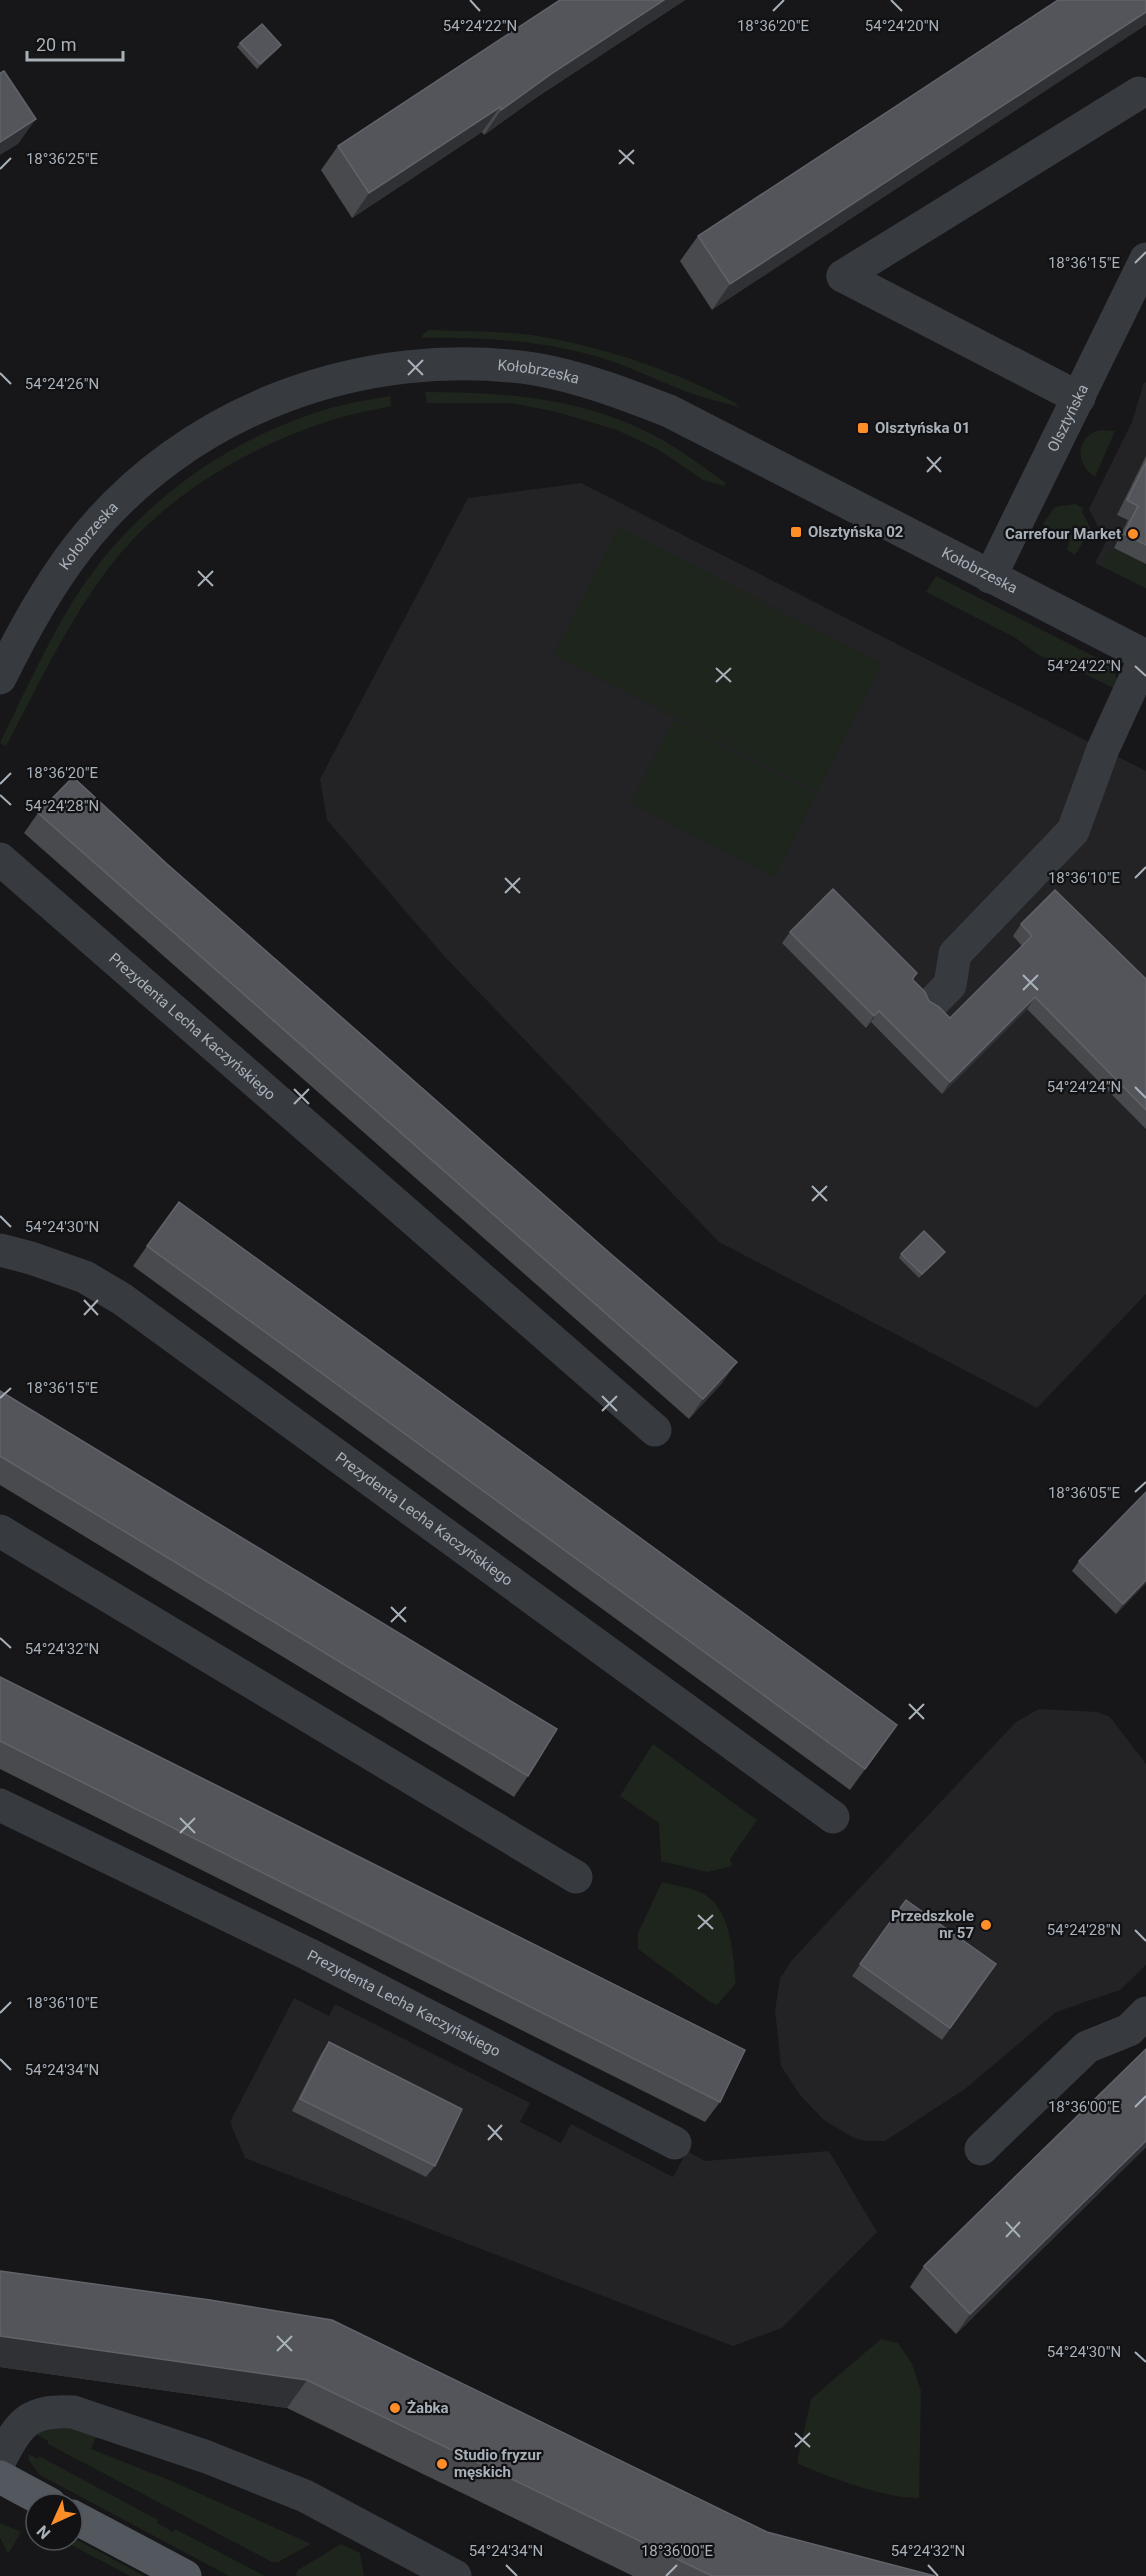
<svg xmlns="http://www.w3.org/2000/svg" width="1146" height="2576" font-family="Roboto,sans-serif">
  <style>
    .built { fill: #232326 }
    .green { fill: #1d251c }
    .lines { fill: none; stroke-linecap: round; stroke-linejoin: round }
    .minor { stroke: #373a3f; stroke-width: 33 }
    .major { stroke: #53575e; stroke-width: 33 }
    .wall { fill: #484a4e }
    .shaded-wall { fill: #303134 }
    .building { fill: #53555a; stroke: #606369; stroke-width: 1.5 }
    .ticks { fill: none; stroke: #a8b1ba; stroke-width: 2 }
    .poi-dot { fill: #ff8e29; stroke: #121214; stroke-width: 2 }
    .labels { text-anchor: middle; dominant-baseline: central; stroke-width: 4.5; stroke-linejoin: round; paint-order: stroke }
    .street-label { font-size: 15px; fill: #a8b1ba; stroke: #121214 }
    .poi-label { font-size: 15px; font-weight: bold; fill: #a8b1ba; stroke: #121214; text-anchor: start }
    .ticks-label { font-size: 15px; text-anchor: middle; fill: #a8b1ba; stroke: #121214; stroke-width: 4.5; stroke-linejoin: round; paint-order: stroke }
  </style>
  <rect width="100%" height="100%" fill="#171719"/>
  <!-- built -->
  <g class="built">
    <path d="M1144,382l2,1v205l-51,-25 11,-21 -17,-33 43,-87z"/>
    <path d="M581,483l565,288v523l-109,114 -318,-166 -274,-285 -118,-137 -7,-41 148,-281z"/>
    <path d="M1039,1709l59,3 12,5 36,47v201l-26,25 -64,22 -91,77 -80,52h-20l-11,-3 -30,-18 -24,-25 -19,-29 -6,-56 5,-31 12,-19 224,-238z"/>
    <path d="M294,1998l35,18 6,-12 195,99 -10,19 41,21 10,-19 102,53 14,-26 18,10 124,-10 48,81 -95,96 -49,18 -488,-188 -15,-36z"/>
  </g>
  <!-- green -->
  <g class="green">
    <path d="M429,330c34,1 82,1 115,7 67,12 132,35 192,66l2,4c-18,-6 -36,-9 -53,-16 -32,-12 -62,-28 -94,-36 -55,-15 -113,-18 -169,-17l1,-4z"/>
    <path d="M425,392c80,0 160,6 232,45 24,13 46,30 69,46l-2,3 -21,-6 -44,-30 -42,-20 -60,-18 -46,-9h-84z"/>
    <path d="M390,396l1,10c-21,5 -42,8 -62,15 -83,27 -167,76 -221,148 -41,54 -70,117 -102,177l-6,-3c20,-41 39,-83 62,-123 55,-101 155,-178 265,-211 20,-6 42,-9 63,-13z"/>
    <path d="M1100,430l15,1 -20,46c-20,-13 -20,-40 5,-47z"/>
    <path d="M1075,504l8,4 -1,4 9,17 -16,26 -8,-5 3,-11 -27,-15 12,-17z"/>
    <path d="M619,527l264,137 -66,127 -264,-136z"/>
    <path d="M1114,548l32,16v24l-46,-23 8,-14 4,1z"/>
    <path d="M936,576l171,87c8,8 12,16 10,27l-54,-27 -23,-7 -26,-19 -88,-45z"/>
    <path d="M673,720l143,74 -42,83 -144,-74z"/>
    <path d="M653,1744l104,76 -27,39 2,7 -25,6 -46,-11 -2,-38 -39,-27z"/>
    <path d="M662,1882c13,4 34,6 45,14 26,20 25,58 29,87l-19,22 -7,-3 -72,-53v-16z"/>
    <path d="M881,2339l17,4 14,21 9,27 -2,107c-32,1 -92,-21 -122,-35l14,-64z"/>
    <path d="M45,2424l54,6 -8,19 83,33 137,62 -33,18h-6l-224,-118v-3l-14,-8z"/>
    <path d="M28,2454l10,5 1,-3 119,64 -1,3 16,9 2,-3 90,47h-36l-189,-101 -11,-14z"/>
    <path d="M0,2523l21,9 -13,22 -8,-17z"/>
    <path d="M72,2537l72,39h-14l-68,-36h10z"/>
    <path d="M341,2544l19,9 4,23h-67l-1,-2 2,-4z"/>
  </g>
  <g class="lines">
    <!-- minor -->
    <g class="minor">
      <path d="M843,276l296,-183"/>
      <path d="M843,276l236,122"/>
      <path id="s1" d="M990,577l156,-318"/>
      <path id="s2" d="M0,678c23,-47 47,-91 79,-132 106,-137 286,-202 456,-177 46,8 90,25 134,42l477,245"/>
      <path id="s3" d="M0,859l655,571"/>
      <path d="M935,1000l15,-15 5,-31 118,-123 30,-82 43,-94"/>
      <path id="s4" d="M0,1250l31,8 54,19 37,22 711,518"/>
      <path d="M0,1531l576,346"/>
      <path id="s5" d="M0,1805l308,149 367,189"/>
      <path d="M981,2149l106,-102 42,-17 17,-17"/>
      <path d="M0,2460c20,-37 27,-50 73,-48l134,45 98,39 150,80"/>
    </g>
    <!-- major -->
    <g class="major">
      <path d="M0,2477l50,27"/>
      <path d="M72,2516l113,60"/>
    </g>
  </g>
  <!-- wall -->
  <g class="wall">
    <path d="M560,0h125l-148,97 -53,38 -2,-3 -130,86 -31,-48 17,-24z"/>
    <path d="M1058,0l-346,310 -32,-49 18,-25z"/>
    <path d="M240,43l38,6 -21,20 -20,-22z"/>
    <path d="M1146,456v108l-32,-16 14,-28 -11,-5z"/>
    <path d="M38,813l685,569 -34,37 -665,-586z"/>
    <path d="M1021,924l125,55v150l-119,-120 -85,85 -71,-72 -5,6 -84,-85 8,-11 127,41 -4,7 16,21 21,17 72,-72 -9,-10z"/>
    <path d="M147,1246l735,500 -32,44 -717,-524z"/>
    <path d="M901,1254l41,2 -23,22 -20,-20z"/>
    <path d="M0,1391l528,385 -14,21 -514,-312z"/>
    <path d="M1146,1492v91l-30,31 -44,-43 7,-10z"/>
    <path d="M0,1677l720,425 -15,20 -705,-353z"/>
    <path d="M906,1900l90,64 -54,76 -90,-64z"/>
    <path d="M329,2042l106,124 -9,11 -134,-66 29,-57z"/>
    <path d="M1146,2147l-190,187 -46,-47 14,-21z"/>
    <path d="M0,2271l767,261 168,44h-302l-346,-168 -287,-41z"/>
  </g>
  <!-- shaded-wall -->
  <g class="shaded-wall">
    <path d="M664,0h21l-148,97 -53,38 17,-25 53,-38z"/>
    <path d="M1146,12v13l-434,285 18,-26z"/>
    <path d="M281,45l-3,4 -21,20 3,-5z"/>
    <path d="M500,107l-18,25 -130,86 17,-25z"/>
    <path d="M36,119l-18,25 -18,11v-13z"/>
    <path d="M1035,997l-8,12 -85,85 8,-12z"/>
    <path d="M879,1011l-8,11 -5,6 8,-12z"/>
    <path d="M945,1252l-3,4 -23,22 3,-4z"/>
    <path d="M737,1362l-14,20 -34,37 14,-20z"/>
    <path d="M1146,1580v3l-30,31 7,-10z"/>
    <path d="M1146,2141v6l-190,187 14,-20z"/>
    <path d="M0,2336l307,44 -20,28 -287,-41z"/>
  </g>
  <!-- building -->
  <g class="building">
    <path d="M560,0h104l-110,72 -53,38 -1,-3 -131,86 -31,-47z"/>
    <path d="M1058,0h88v12l-416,272 -32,-48z"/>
    <path d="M262,24l19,21 -21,19 -20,-21z"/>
    <path d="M4,71l32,48 -36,23v-69z"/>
    <path d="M1146,462v83l-22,-11 14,-28 -11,-6z"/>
    <path d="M73,777l94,87 445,391 125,107 -34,37 -665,-586z"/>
    <path d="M833,889l84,84 -5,6 13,13 4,9 10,6 11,11 82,-82 -11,-12 34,-34 91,89v131l-111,-113 -85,85 -71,-71 -5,5 -84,-84z"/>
    <path d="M179,1202l718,523 -32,44 -718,-523z"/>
    <path d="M924,1231l21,21 -23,22 -21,-20z"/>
    <path d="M0,1391l557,338 -29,47 -528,-320z"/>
    <path d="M1146,1492v88l-23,24 -44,-43z"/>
    <path d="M0,1677l745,373 -25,52 -720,-361z"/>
    <path d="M906,1900l90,64 -46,64 -90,-64z"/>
    <path d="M329,2042l133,67 -27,57 -135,-67z"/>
    <path d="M1146,2049v92l-176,173 -46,-48z"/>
    <path d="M0,2271l210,29 122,20 435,212 168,44h-223l-405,-196 -307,-44z"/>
  </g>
  <!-- ticks -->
  <path class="ticks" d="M470,0l10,11M891,0l11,11M773,11l11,-11M619,150l15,14M619,164l15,-14M0,169l11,-11M1135,263l11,-11M408,360l15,15M0,373l11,11M408,375l15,-15M927,457l14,15M927,472l14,-15M198,571l15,15M198,586l15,-15M1135,666l11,10M716,668l15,14M716,682l15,-14M0,784l11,-11M0,795l11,10M505,878l15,15M1135,878l11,-11M505,893l15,-15M1023,975l15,15M1023,990l15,-15M1135,1087l11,11M294,1089l15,15M294,1104l15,-15M812,1186l15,15M812,1201l15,-15M0,1216l11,11M84,1300l14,15M84,1315l14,-15M602,1396l15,15M0,1398l11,-10M602,1411l15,-15M1135,1492l11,-10M391,1607l15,15M391,1622l15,-15M0,1638l11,10M909,1704l15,15M909,1719l15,-15M180,1818l15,15M180,1833l15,-15M698,1915l15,14M698,1929l15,-14M1135,1930l11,11M0,2013l11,-11M0,2059l11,11M1135,2107l11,-11M488,2125l14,15M488,2140l14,-15M1006,2222l14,15M1006,2237l14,-15M277,2336l15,15M277,2351l15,-15M1135,2352l11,10M795,2433l15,14M795,2447l15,-14M506,2565l11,11M928,2565l10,11M666,2576l11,-11"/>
  <!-- markers -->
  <g class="poi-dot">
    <rect x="857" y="422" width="12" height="12" rx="3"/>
    <rect x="790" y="526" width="12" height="12" rx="3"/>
    <circle cx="1133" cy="534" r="6"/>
    <circle cx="986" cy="1925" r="6"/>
    <circle cx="395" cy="2408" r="6"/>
    <circle cx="442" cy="2464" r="6"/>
  </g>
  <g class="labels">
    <!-- street labels -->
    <g class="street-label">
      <text stroke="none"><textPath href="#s2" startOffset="670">Kołobrzeska</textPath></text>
      <text stroke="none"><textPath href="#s1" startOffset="177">Olsztyńska</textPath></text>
      <text stroke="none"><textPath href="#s2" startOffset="168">Kołobrzeska</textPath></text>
      <text stroke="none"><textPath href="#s2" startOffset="1156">Kołobrzeska</textPath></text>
      <text stroke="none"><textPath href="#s3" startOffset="255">Prezydenta Lecha Kaczyńskiego</textPath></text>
      <text stroke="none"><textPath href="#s4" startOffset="506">Prezydenta Lecha Kaczyńskiego</textPath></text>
      <text stroke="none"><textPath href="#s5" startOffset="450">Prezydenta Lecha Kaczyńskiego</textPath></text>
    </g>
    <!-- poi labels -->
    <g class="poi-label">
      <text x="875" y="428">Olsztyńska 01</text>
      <text x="808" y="532">Olsztyńska 02</text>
      <text x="1121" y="534" text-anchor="end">Carrefour Market</text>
      <text x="974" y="1916" text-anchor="end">Przedszkole<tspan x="974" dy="17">nr 57</tspan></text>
      <text x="407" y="2408">Żabka</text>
      <text x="454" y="2455">Studio fryzur<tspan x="454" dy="17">męskich</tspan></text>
    </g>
  </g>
  <g class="ticks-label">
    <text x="480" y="31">54°24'22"N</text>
    <text x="773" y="31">18°36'20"E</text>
    <text x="902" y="31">54°24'20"N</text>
    <text x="62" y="164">18°36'25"E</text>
    <text x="1084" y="268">18°36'15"E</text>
    <text x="62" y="389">54°24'26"N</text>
    <text x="1084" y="671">54°24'22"N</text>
    <text x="62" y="778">18°36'20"E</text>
    <text x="62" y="811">54°24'28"N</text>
    <text x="1084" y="883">18°36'10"E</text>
    <text x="1084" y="1092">54°24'24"N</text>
    <text x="62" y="1232">54°24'30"N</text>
    <text x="62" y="1393">18°36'15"E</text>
    <text x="1084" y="1498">18°36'05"E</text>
    <text x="62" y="1654">54°24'32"N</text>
    <text x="1084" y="1935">54°24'28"N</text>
    <text x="62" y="2008">18°36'10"E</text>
    <text x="62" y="2075">54°24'34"N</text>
    <text x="1084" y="2112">18°36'00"E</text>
    <text x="1084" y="2357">54°24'30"N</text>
    <text x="506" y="2556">54°24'34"N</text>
    <text x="677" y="2556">18°36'00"E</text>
    <text x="928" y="2556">54°24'32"N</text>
  </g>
  <!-- north arrow -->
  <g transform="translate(54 2522) rotate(225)"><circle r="28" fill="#121214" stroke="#4e5256" stroke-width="1.5"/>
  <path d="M0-4.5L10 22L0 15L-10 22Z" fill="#ff8e29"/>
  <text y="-9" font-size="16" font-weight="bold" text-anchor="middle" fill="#a8b1ba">N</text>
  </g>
  <!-- scale -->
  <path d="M27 51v9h96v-9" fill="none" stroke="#a8b1ba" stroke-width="3"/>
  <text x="36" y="51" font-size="18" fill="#a8b1ba" stroke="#121214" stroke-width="4.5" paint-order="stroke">20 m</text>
</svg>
